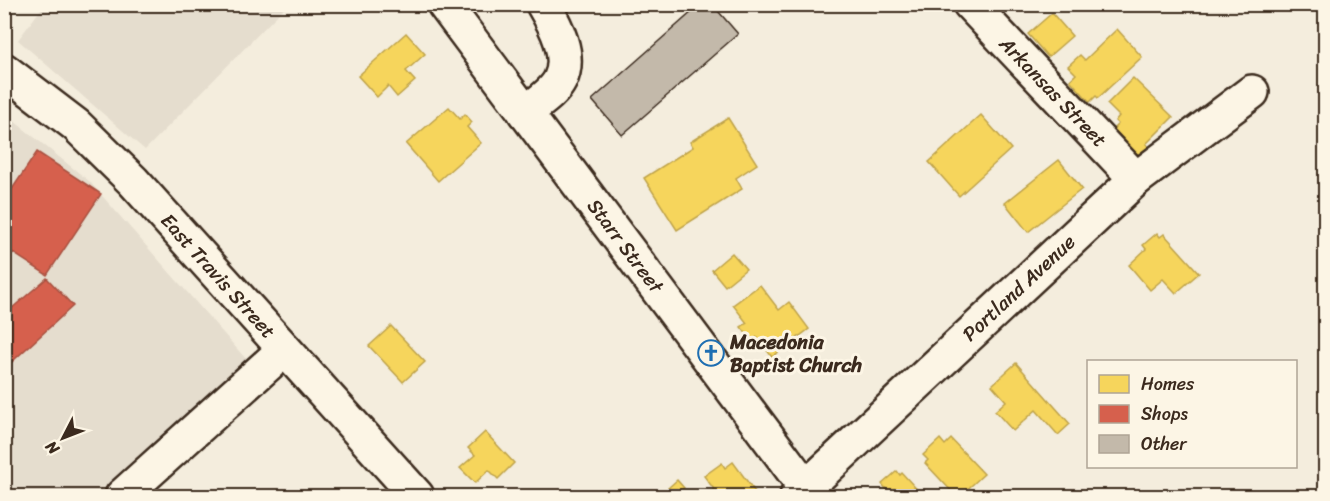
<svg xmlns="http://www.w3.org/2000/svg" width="1330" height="501" font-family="Sriracha,sans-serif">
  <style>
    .built { fill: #e5ddce }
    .homes { fill: #f6d55c; stroke: #bea249; stroke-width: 1.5 }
    .shops { fill: #d6604d; stroke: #a8503f; stroke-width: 1.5 }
    .building { fill: #c3b9aa; stroke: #3b2a1e; stroke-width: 1.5 }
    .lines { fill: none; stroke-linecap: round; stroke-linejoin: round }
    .minor-casing { stroke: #3b2a1e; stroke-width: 38 }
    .minor { stroke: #fcf5e5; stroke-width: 33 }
    .labels { text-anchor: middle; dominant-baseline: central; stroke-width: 6; stroke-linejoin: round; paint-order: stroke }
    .street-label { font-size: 20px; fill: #3b2a1e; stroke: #fcf5e5 }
    .poi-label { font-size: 20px; font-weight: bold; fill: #3b2a1e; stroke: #fcf5e5; text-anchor: start }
  </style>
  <rect width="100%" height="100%" fill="#f4eddd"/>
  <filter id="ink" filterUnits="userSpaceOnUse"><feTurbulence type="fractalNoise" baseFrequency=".0167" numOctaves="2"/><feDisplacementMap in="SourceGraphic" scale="12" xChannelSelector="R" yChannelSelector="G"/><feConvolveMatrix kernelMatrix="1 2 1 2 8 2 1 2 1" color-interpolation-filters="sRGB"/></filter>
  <g filter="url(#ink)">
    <!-- built -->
    <g class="built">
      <path d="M44,5v-1l243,1 -142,145 -127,-110z"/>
      <path d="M4,113l85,68 157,178 -151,137h-90z"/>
    </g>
    <!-- homes -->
    <g class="homes">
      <path d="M1052,13l20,23 -24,21 -20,-23z"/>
      <path d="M1117,29l25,28 -44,41 -2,-2 -6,6 -20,-22 6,-6 -8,-8 12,-11 5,5z"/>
      <path d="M406,33l19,21 -19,17 9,10 -18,16 -9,-11 -11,11 -19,-21z"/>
      <path d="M1133,78l40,39 -27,27 5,5 -18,19 -30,-29 15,-15 -3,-3 4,-5 -12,-12z"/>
      <path d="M449,107l11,12 5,-5 7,8 -5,5 14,16 -43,38 -32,-37z"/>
      <path d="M981,115l30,34 -52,47 -30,-34z"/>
      <path d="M728,118l29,46 -21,14 6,11 -65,41 -33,-52 49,-31 -3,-5z"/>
      <path d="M1059,160l23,29 -54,43 -23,-29z"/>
      <path d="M1157,233l3,4 4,-3 35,39 -23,20 -13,-14 -13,11 -21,-25 17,-16 -3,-4z"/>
      <path d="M732,253l14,16 -21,17 -13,-16z"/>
      <path d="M760,285l19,25 10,-8 20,27 -37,28 -15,-20 -5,4 -11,-14 6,-4 -14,-18z"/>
      <path d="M391,326l34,36 -22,20 -34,-36z"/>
      <path d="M1016,363l54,61 -12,11 -22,-25 -23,21 -18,-20 11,-10 -14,-16z"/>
      <path d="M485,432l29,31 -16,16 -9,-9 -14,13 -15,-15 15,-13 -7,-7z"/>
      <path d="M940,439l5,6 6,-6 33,35 -24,22h-4l-31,-33 3,-3 -5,-5z"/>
      <path d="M733,462l25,34h-39l-15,-20 18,-13 3,5z"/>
      <path d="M897,471l3,4 2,-2 21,23h-36l-4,-3 4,-3 -5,-6z"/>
      <path d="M677,480l7,8 -10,8 -6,-8z"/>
    </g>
    <!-- shops -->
    <g class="shops">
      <path d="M37,152l64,42 -54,81 -43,-28v-46z"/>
      <path d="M47,278l26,28 -69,63v-54z"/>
    </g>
    <!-- building -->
    <path class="building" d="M701,4h11l26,30 -116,101 -30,-35z"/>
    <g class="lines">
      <!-- minor casing -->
      <g class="minor-casing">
        <g id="minor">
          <path d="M444,4l362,484"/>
          <path d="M970,4l166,175"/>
          <path d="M4,70l72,55 57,56 284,315"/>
          <path d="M525,113c12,-10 28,-19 35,-33 12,-24 -4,-54 -17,-76"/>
          <path d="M122,496l162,-146"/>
          <path d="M797,496l339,-317 116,-87"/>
        </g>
      </g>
      <!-- minor -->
      <use href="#minor" class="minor"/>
    </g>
  </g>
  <!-- icons -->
  <defs>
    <g id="church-ring" transform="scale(1.35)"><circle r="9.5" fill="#fcf5e5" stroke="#1f6fb2" stroke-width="1.5"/><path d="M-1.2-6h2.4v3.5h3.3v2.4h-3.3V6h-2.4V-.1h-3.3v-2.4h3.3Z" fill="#1f6fb2"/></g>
  </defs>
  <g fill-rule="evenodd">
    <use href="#church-ring" x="711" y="353"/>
  </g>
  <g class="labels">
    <!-- street labels -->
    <g class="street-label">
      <text transform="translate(1053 92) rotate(46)">Arkansas Street</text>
      <text transform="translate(625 246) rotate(53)">Starr Street</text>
      <text transform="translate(218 276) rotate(48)">East Travis Street</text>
      <text transform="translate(1019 288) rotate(-43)">Portland Avenue</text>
    </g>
    <!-- poi labels -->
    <g class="poi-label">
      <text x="730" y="342">Macedonia<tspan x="730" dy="23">Baptist Church</tspan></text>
    </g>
  </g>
  <!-- margin -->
  <rect width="1330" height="501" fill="none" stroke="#fcf5e5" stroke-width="24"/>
  <rect x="12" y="12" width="1306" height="477" fill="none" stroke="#3b2a1e" stroke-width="2" filter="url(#ink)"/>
  <!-- legend -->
  <rect x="1087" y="360" width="210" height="108" fill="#fcf5e5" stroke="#afa495" stroke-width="1.5"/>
  <rect x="1099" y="375" width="30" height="18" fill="#f6d55c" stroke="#afa495" stroke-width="1.5"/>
  <text x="1141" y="390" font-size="18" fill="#3b2a1e">Homes</text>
  <rect x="1099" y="405" width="30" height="18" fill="#d6604d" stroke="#afa495" stroke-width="1.5"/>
  <text x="1141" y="420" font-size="18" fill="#3b2a1e">Shops</text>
  <rect x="1099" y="435" width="30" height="18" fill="#c3b9aa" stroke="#afa495" stroke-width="1.5"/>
  <text x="1141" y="450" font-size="18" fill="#3b2a1e">Other</text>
  <!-- north arrow -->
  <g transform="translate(63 438) rotate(228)" stroke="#fcf5e5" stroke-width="4.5" paint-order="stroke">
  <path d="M0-4.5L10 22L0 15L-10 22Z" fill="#3b2a1e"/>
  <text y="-9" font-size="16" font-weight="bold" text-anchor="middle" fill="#3b2a1e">N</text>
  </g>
</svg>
